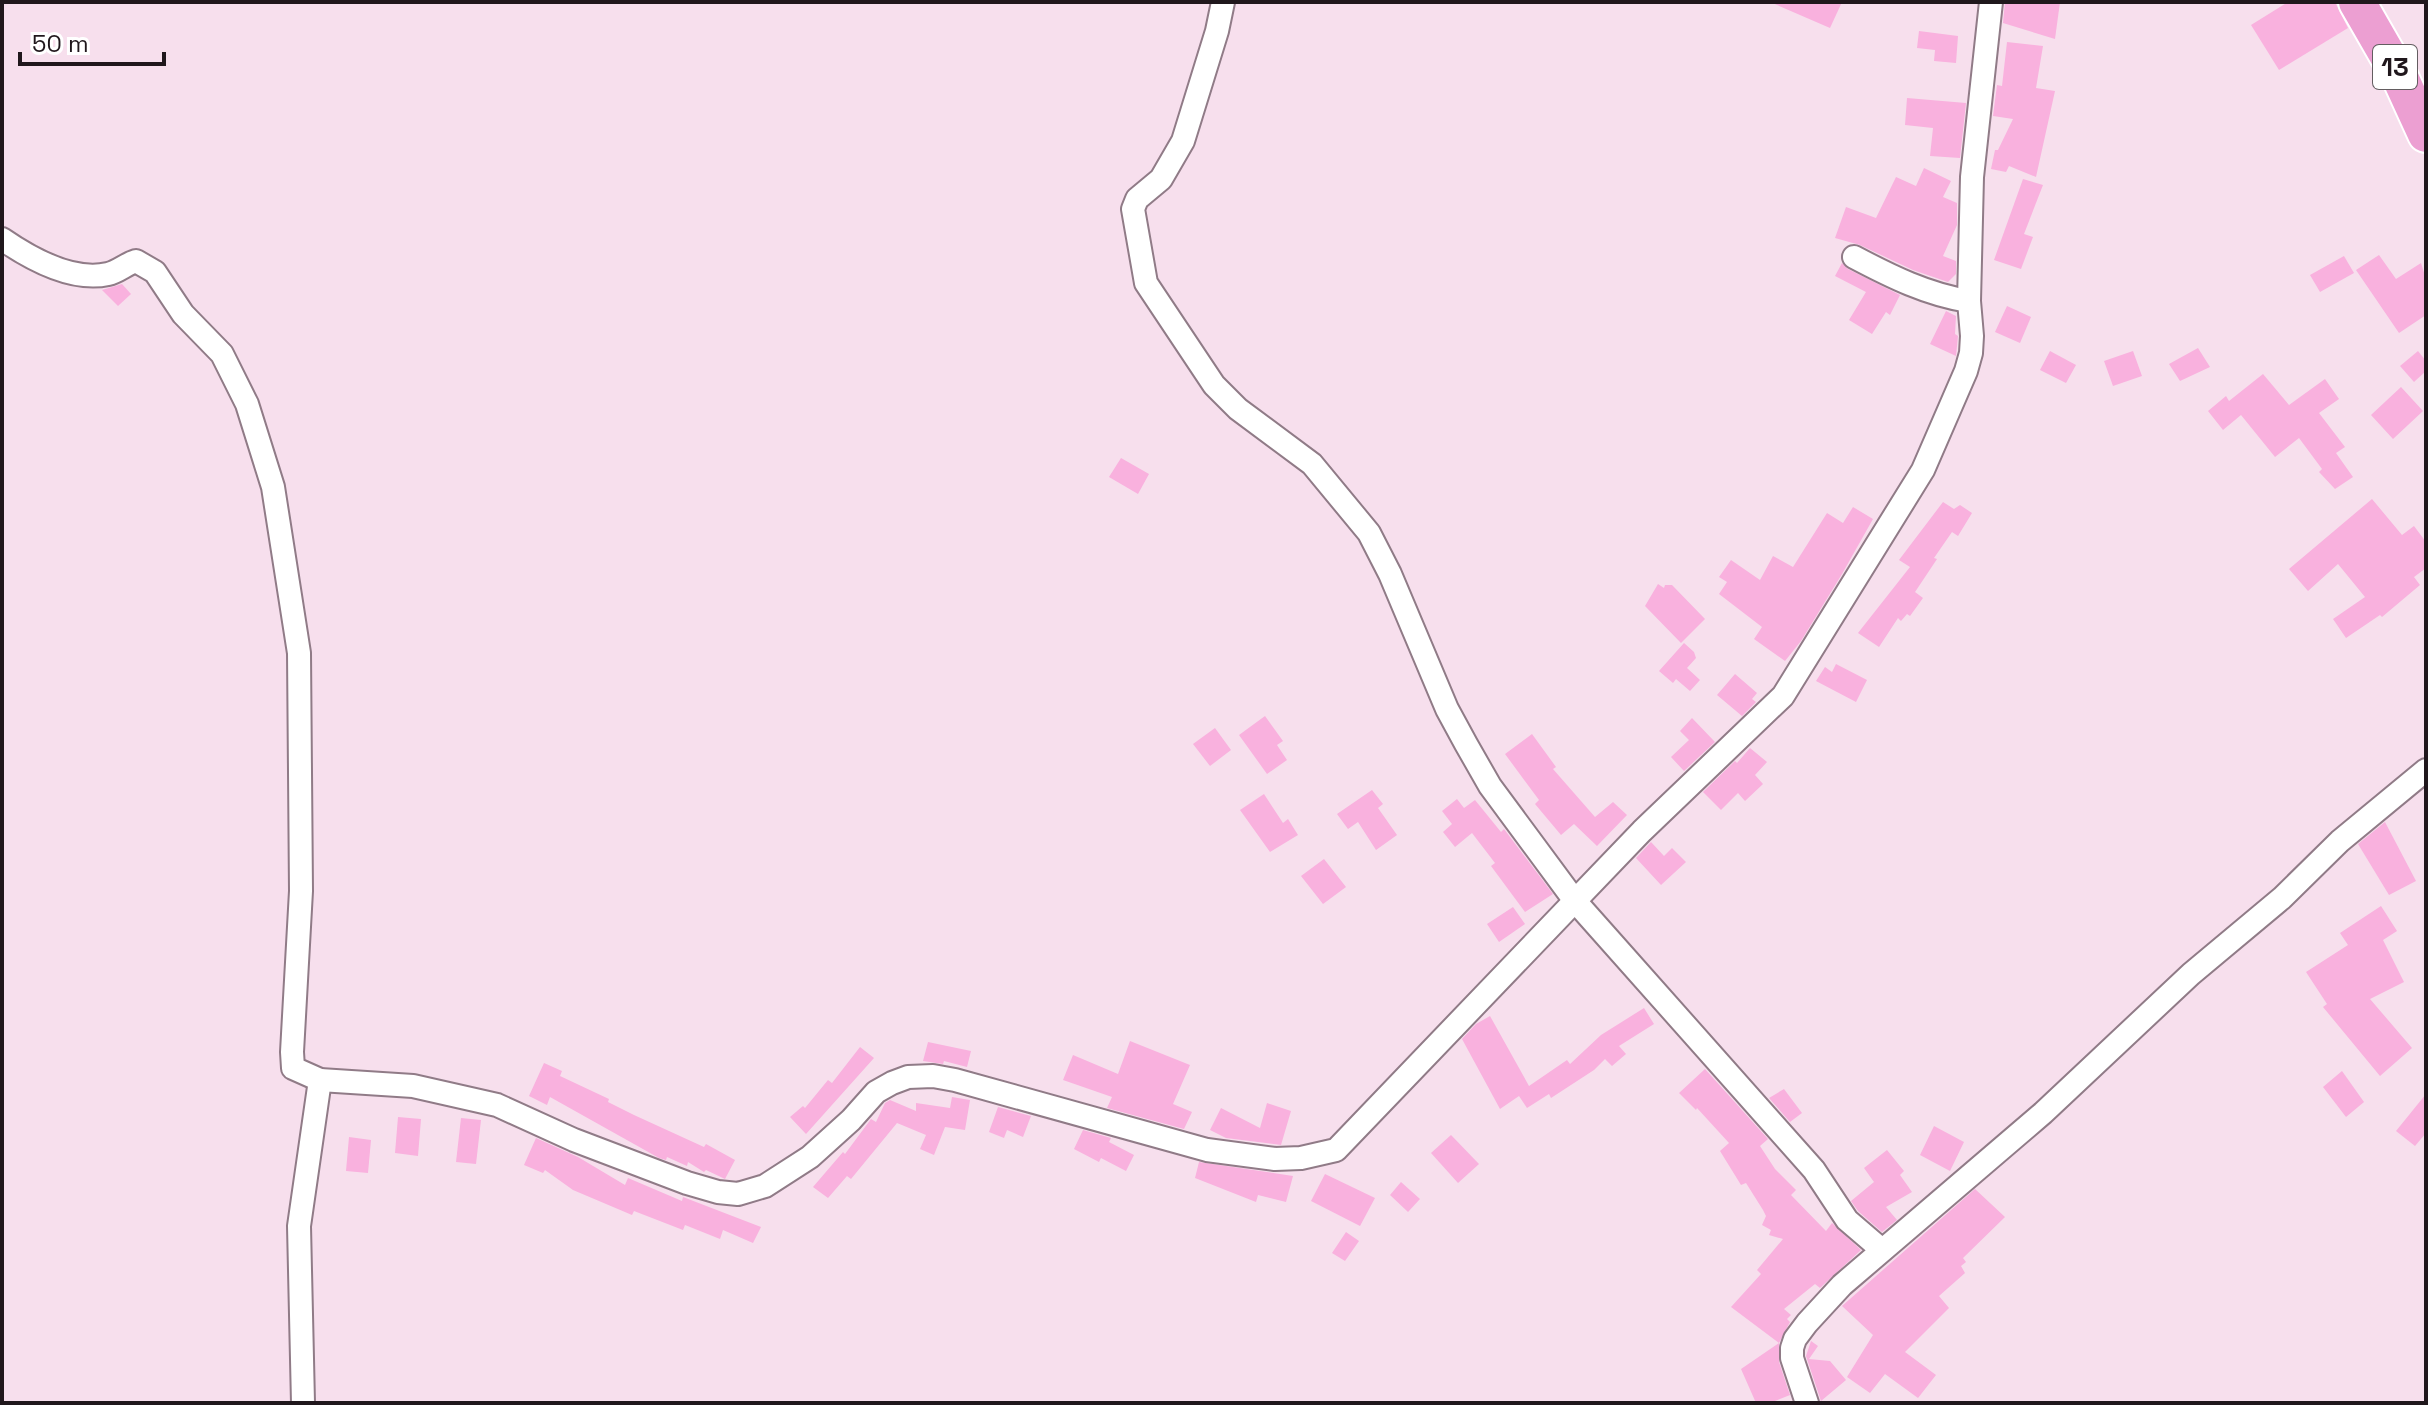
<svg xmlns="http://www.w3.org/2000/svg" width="2428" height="1405" font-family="'Space Grotesk',sans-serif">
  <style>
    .building { fill: #f9b1de }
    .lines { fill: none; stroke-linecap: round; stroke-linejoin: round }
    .minor-casing { stroke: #907b87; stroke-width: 26 }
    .trunk-casing { stroke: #fff; stroke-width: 40 }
    .minor { stroke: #fff; stroke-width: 22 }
    .trunk { stroke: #ec9fd2; stroke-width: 36 }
    .labels { text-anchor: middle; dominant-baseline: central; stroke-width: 6; stroke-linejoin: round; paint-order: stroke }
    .shield { fill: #fff; stroke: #635d60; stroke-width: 2 }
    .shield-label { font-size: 26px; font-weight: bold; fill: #20171c }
  </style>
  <rect width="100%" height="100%" fill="#f7dfed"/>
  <!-- building -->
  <g class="building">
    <path d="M1770,2h72l-12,26z"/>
    <path d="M2005,2h55l-5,37 -52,-16z"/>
    <path d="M2288,2h47l13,26 -69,42 -28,-45z"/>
    <path d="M1919,31l39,5 -2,27 -22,-2 1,-11 -18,-2z"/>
    <path d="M2007,42l36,4 -7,42 19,3 -19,86 -27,-11 -3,6 -15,-3 4,-19h3l15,-31 -20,-3 4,-31 5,1z"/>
    <path d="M1907,98l59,5 -6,55 -30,-2 3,-28 -28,-3z"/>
    <path d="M1924,168l27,13 -8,16 14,6v22l-14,31 13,5v13l-8,8 -35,-12 -53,-25 -25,-7 11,-31 30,11 20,-41 20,9z"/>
    <path d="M2023,179l20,6 -19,49 9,3 -12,32 -27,-9z"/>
    <path d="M2379,255l17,24 25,-16 5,16v36l-27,18 -43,-63z"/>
    <path d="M2344,256l10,17 -34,19 -10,-17z"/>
    <path d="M1842,263l6,6 52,26 -10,20 -4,-3 -14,22 -23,-14 17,-28 -31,-16z"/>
    <path d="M122,284l9,10 -13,12 -16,-16z"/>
    <path d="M2007,306l24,11 -11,26 -25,-11z"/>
    <path d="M1946,311l10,5 -1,18 3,2 -2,20 -26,-12z"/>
    <path d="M2198,348l12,19 -30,14 -11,-17z"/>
    <path d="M2050,351l26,14 -10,18 -26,-13z"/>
    <path d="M2133,351l9,25 -29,10 -9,-25z"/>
    <path d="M2418,351l8,10v10l-12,11 -14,-16z"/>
    <path d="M2263,374l26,31 36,-26 14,20 -20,14 26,34 -9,6 17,24 -18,12 -16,-17 3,-3 -23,-31 -24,19 -34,-42 -18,15 -15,-19 18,-15 3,5z"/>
    <path d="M2401,387l22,24 -30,28 -22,-24z"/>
    <path d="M1121,458l28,16 -11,20 -29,-17z"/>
    <path d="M2372,499l30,36 12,-9 12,16v26l-12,9 6,8 -38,32 -2,-2 -34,23 -13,-19 32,-22 -27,-33 -30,27 -19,-22z"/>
    <path d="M1943,502l11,7 6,-4 12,8 -14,23 -6,-4 -18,26 3,1 -22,33 8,6 -13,18 -3,-2 -6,7 -3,-3 -19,29 -21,-14 52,-66 -11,-7z"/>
    <path d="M1853,507l20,12 -31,55 -41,67 -16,20 -31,-22 8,-12 -43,-33 8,-12 -8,-5 12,-17 29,20 13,-24 20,11 34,-54 16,10z"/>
    <path d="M1658,584l6,4 1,-3h7l33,34 -24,24 -36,-37z"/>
    <path d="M1684,643l10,9 2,6 -9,10 13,12 -10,11 -14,-12 -3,4 -14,-12z"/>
    <path d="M1836,664l31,16 -11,22 -40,-21 9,-14 7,5z"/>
    <path d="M1735,674l22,19 -5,6 4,3 -14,14 -25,-21z"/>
    <path d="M1265,716l18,25 -6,4 10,15 -20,14 -28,-39z"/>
    <path d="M1692,718l23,24 -31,29 -13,-14 18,-17 -9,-9z"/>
    <path d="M1215,728l16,22 -21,16 -17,-22z"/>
    <path d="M1532,734l24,33 -3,2 42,48 18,-15 14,13 -30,31 -23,-22 -13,11 -26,-31 4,-4 -34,-46z"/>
    <path d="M1750,748l17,14 -12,13 8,9 -18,17 -7,-8 -17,17 -18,-18 32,-31 2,2z"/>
    <path d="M1372,790l11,14 -5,4 19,27 -21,15 -18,-28 -10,7 -11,-15z"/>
    <path d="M1264,794l19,29 5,-4 10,16 -28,17 -30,-42z"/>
    <path d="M1457,799l7,9 11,-8 26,32 3,-3 49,65 -28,18 -34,-46 4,-3 -23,-30 -17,14 -12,-15 9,-8 -10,-13z"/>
    <path d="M2385,822l31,59 -27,14 -31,-51z"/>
    <path d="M1651,842l13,14 8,-8 14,14 -25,23 -25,-27z"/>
    <path d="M1324,859l22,28 -23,17 -22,-28z"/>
    <path d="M2381,906l16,25 -14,9 21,42 -34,17 42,49 -32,28 -57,-69 4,-3 -21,-32 42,-27 -8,-12z"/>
    <path d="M1513,907l12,17 -26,18 -12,-18z"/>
    <path d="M1644,1008l10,16 -35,22 7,8 -14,12 -7,-7 -11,11 -43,28 -2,-4 -22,14 -8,-12 -19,13 -38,-70 14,-15 14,-8 39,70 38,-26 3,4 31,-29z"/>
    <path d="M1130,1041l60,24 -17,39 19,8 -8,17 -77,-21 5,-11 -49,-17 10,-25 45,19z"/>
    <path d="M928,1042l43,9 -4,16 -23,-6 -1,3 -20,-3z"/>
    <path d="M860,1047l14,11 -68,76 -16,-17 13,-11 2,2 23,-28 4,3z"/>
    <path d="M544,1063l18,8 -2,5 49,23 -1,3 26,13 70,32 2,-3 29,16 -10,19 -19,-9 -2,2 -16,-10 -1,4 -20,-9 -1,3 -7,-2 -109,-61 -3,8 -18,-9z"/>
    <path d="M1705,1069l63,70 -8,7 15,23 21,21 -5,5 35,36 6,-8 29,27 -41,38 -5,-4 -31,25 7,6 -4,4 3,3 -11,21 -48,-36 30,-33 -4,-4 26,-31 -14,-4 2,-5 -9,-5 4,-9 -3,-6 -17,-27 -5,2 -21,-34 9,-8 -32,-35 -1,2 -17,-17z"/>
    <path d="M2342,1071l22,31 -18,15 -23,-30z"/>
    <path d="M1784,1089l18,24 -12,9 -21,-24z"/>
    <path d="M2426,1094v39l-11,13 -19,-15z"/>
    <path d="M952,1097l18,3 -5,30 -20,-3 -11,28 -14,-6 6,-14 -29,-12 -46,56 -4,-3 -19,22 -15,-11 30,-35 2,2 26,-35 5,3 9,-19 5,-3 26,11v-8l34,5z"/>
    <path d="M1267,1103l24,8 -10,34 -55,-7 -16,-8 11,-22 39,20z"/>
    <path d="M998,1107l33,9 -8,21 -16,-7 -3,8 -15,-6z"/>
    <path d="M398,1117l23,2 -3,37 -23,-3z"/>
    <path d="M461,1118l20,2 -5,44 -20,-2z"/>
    <path d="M1934,1126l30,16 -14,29 -30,-16z"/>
    <path d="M1083,1130l28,8 -2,4 25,13 -8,16 -25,-13 -2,4 -25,-13z"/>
    <path d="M1451,1135l28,29 -21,19 -27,-30z"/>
    <path d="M349,1137l22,3 -3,33 -22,-2z"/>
    <path d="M536,1138l42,19 47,28 3,-7 54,23 1,-4 78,30 -8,16 -30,-13 -3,9 -35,-14 -2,5 -49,-19 -2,4 -59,-25 -28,-20 -2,3 -19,-8z"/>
    <path d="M1887,1150l17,21 -4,4 12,17 -26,15 11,13 -15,12 -24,-21 -7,-10 23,-19 -10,-14z"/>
    <path d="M1199,1162l94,14 -7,26 -28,-7 -2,7 -61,-24z"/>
    <path d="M1325,1174l50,24 -15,28 -49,-25z"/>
    <path d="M1401,1182l19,17 -12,13 -18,-17z"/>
    <path d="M1975,1189l30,28 -42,41 3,4 -5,4 4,7 -26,23 10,12 -44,44 31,23 -18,23 -33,-24 -15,19 -23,-16 26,-42 -31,-29z"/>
    <path d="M1346,1232l13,9 -14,20 -13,-8z"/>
    <path d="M1811,1341l7,5 -9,13 21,2 16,19 -25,21 -15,-45z"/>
    <path d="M1779,1343v19l11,33 -20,8h-14l-15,-34z"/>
  </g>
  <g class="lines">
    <!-- minor casing -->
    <g class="minor-casing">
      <g id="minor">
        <path d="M1223,2l-6,29 -34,110 -22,38 -24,20 -4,10 13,74 68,102 24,24 74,55 57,69 21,41 57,135 19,35 24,42 85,115 239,269 33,50 35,30"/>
        <path d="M2,239c29,20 70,43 106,35 10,-2 18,-10 28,-13l19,11 28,42 39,40 25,50 26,83 26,166 2,238 -9,161 1,16 27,12 93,6 84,19 77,35 113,43 31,9 20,2 27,-8 45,-29 41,-37 25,-28 16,-9 16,-6 25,-1 22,4 252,70 68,9 26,-1 35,-8 306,-319 141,-135 140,-226 43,-99 5,-18 1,-17 -3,-35 3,-124 19,-175"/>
        <path d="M1854,257c36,19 74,38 115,44"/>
        <path d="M303,1403l-4,-177 21,-146"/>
        <path d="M1807,1403l-15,-45v-10l3,-9 12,-16 35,-38 201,-172 148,-139 91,-76 58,-57 86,-71"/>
      </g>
    </g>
    <!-- trunk casing -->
    <g class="trunk-casing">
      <path id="trunk" d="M2357,2l42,73 27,59"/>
    </g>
    <!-- minor -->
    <use href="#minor" class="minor"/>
    <!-- trunk -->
    <use href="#trunk" class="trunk"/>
  </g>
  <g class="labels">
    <!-- shield labels -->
    <rect class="shield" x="2373" y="45" width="44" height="44" rx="6"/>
    <g class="shield-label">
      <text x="2395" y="67">13</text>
    </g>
  </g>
  <!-- border -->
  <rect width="2428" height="1405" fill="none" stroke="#20171c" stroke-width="8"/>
  <!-- scale -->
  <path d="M20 52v12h144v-12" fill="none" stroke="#20171c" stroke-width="4"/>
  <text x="32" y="52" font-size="24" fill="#20171c" stroke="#ffffff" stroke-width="6" paint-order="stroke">50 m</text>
</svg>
